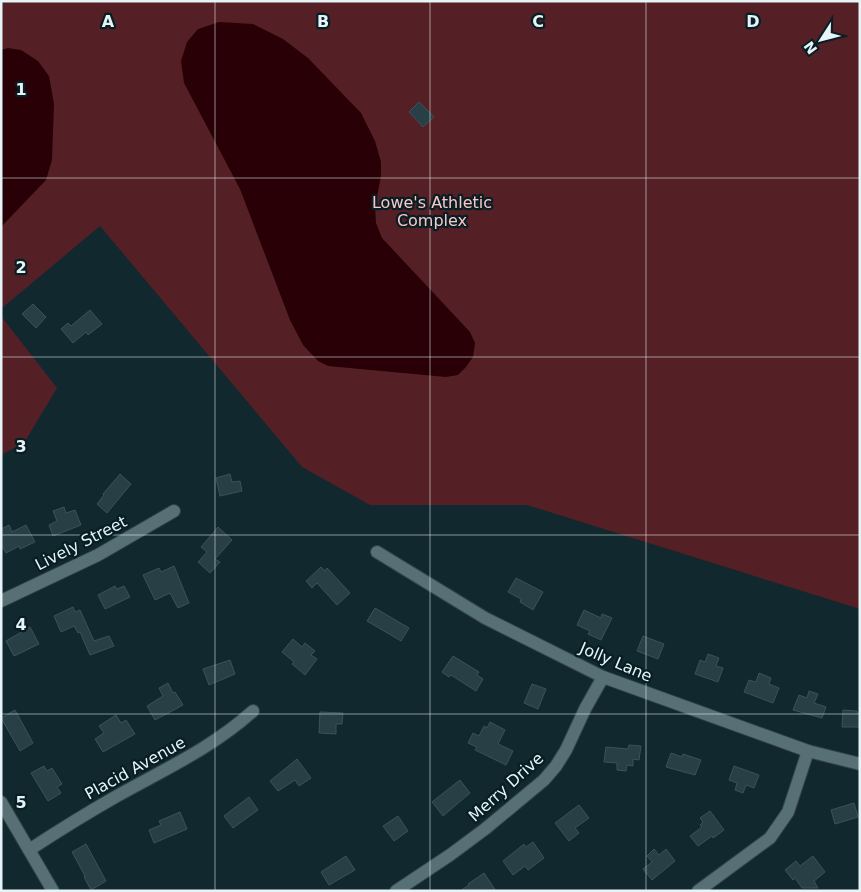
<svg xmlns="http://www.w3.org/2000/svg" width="861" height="892" font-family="'DejaVu Sans',sans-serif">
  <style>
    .green { fill: #542025 }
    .water { fill: #290005 }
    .building { fill: #273f45; stroke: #3a5259 }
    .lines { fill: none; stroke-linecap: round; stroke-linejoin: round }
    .street-casing { stroke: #334348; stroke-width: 14 }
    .street { stroke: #567076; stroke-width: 12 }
    .grid { fill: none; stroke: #e6f4f8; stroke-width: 1; stroke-opacity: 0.55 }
    .labels { text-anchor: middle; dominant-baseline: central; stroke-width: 4.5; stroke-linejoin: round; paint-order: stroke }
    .park-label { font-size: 16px; fill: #fcc6c7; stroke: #061e24 }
    .street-label { font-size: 16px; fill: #e6f4f8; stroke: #061e24 }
    .grid-label { font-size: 16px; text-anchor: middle; font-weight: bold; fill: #e6f4f8; stroke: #061e24; stroke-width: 4.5; stroke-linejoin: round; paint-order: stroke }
  </style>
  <rect width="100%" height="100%" fill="#10282e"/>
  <!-- green -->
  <g class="green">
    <path d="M3,1h857v608l-333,-104h-157l-68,-38 -202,-241 -99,83v-306z"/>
    <path d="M1,316l56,72 -33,55 -23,12z"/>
  </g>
  <!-- water -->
  <g class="water">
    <path d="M219,22l34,2 30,15 25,19 53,55 14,28 6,21v14l-6,31 1,16 6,15 88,94 5,11 -2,14 -7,10 -8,8 -12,2 -118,-11 -10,-5 -15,-16 -13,-25 -50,-131 -56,-106 -3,-22 6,-19 11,-13z"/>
    <path d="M8,48l13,2 17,11 11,15 5,28 -2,56 -6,20 -45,47v-177z"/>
  </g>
  <!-- building -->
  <g class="building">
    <path d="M419,102l15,15 -11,10 -14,-15z"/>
    <path d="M33,304l13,13 -10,11 -14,-14z"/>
    <path d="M90,310l12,14 -14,11 -2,-3 -13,11 -12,-14 7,-6 3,3z"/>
    <path d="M120,474l11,10 -24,29 -10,-9 7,-9 -1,-1z"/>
    <path d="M230,474l2,8 8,-1 2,10 -22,5 -4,-18z"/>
    <path d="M64,507l2,6 9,-3 6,15 -28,11 -4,-11 8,-4 -4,-10z"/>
    <path d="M9,525l3,7 14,-7 9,17 -15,7 -1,-3 -13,7 -5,-9v-15z"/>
    <path d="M218,527l14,13 -17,19 5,3 -10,11 -12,-11 9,-10 -6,-5z"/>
    <path d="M174,566l15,37 -11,5 -8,-15 -15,7 -12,-25 16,-7 2,4z"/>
    <path d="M321,567l4,4 2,-3 23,25 -13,12 -20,-22 -5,5 -6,-7z"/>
    <path d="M516,578l27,14 -10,18 -13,-8 1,-3 -13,-7z"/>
    <path d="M115,586l2,3 7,-3 6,11 -25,12 -7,-14z"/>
    <path d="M73,607l2,5 5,-2 14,31 15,-5 5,10 -24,9 -10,-23 -2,1 -4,-7 -13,6 -7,-16z"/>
    <path d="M375,608l34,20 -8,13 -34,-20z"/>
    <path d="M584,610l17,8 1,-4 10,4 -11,22 -13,-6 2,-3 -13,-6z"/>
    <path d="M30,627l9,17 -25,12 -8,-15z"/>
    <path d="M643,636l21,8 -6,15 -21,-8z"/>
    <path d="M293,639l9,8 3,-4 10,8 -4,4 6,4 -12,16 -13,-11 2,-2 -12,-10z"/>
    <path d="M708,654l11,4 -3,8 7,2 -5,14 -23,-8 5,-14 5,2z"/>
    <path d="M453,656l26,16 -2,3 6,4 -7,12 -25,-16 -2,2 -7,-5z"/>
    <path d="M230,660l5,14 -26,11 -6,-16z"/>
    <path d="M759,673l12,5 -2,6 10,4 -6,15 -29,-11 5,-12 7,2z"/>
    <path d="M168,683l5,10 2,-1 8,13 -28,15 -8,-14 16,-10 -4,-8z"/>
    <path d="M532,684l14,5 -8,20 -14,-6z"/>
    <path d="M809,691l9,3 -4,9 12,4 -4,11 -29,-8 6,-15 8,3z"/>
    <path d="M15,710l18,33 -13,8 -19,-33z"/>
    <path d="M843,710l14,1v2h3v14h-18z"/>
    <path d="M320,712l23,1 -1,11h-6v10l-17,-1z"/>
    <path d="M116,715l5,8 5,-3 9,14 -32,18 -8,-13 9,-6 -5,-7z"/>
    <path d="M490,722l15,8 -7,14 15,7 -7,14 -31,-15 2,-3 -9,-4 5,-10 6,3 5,-10 3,2z"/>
    <path d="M629,745l12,1 -2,14 -6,-1v7l-6,-1 -1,6 -9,-1v-7l-13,-1 2,-15 22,2z"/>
    <path d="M671,753l11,4 1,-3 18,6 -6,15 -29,-8z"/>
    <path d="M297,759l14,19 -12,8 -4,-6 -17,11 -8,-10z"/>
    <path d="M44,766l3,5 5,-3 10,16 -5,3 4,6 -13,8 -17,-28z"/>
    <path d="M734,766l25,9 -5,13 -8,-3 -3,8 -8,-3 2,-7 -8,-3z"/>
    <path d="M460,780l10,13 -27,23 -11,-14z"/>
    <path d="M249,797l9,13 -25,18 -9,-12z"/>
    <path d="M854,803l4,14 -23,7 -4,-14z"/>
    <path d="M579,805l10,13 -14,10 4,5 -10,8 -14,-18z"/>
    <path d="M710,811l14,19 -11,8 -1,-2 -14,10 -8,-10 12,-9 -2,-2 3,-3 -3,-4z"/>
    <path d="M180,812l7,17 -33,14 -5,-13 12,-5 -2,-4z"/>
    <path d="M398,816l10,15 -14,10 -11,-15z"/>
    <path d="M533,842l11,16 -16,12 -3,-4 -12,9 -10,-14 21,-17 2,3z"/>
    <path d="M86,844l20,37 -15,9 -7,-13 1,-1 -13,-24z"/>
    <path d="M654,849l5,6 7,-6 9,12 -23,19 -9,-11 9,-7 -5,-6z"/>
    <path d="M346,856l9,14 -26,15 -8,-13z"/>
    <path d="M813,856l12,16 -11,9 4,7h-16l-7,-10 -2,2 -8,-10 11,-9 4,5z"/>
    <path d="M484,873l12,18h-36l9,-6 -1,-1z"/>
  </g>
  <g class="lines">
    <!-- street casing -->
    <g class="street-casing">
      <g id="street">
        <path d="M377,552l108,66 118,59 205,74 52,13"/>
        <path d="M1,601l97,-46 76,-44"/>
        <path d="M1,802l52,89"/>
        <path d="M29,850c29,-19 58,-37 88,-54 48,-27 95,-48 136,-85"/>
        <path d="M396,891l54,-36 35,-26 59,-49 12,-14 10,-16 19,-41 18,-32"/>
        <path d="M698,891l72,-53 18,-26 20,-61"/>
      </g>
    </g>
    <!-- street -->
    <use href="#street" class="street"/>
  </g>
  <!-- grid -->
  <path class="grid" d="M215,1v890M430,1v890M646,1v890M1,178h859M1,357h859M1,535h859M1,714h859"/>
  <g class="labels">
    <!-- park labels -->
    <g class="park-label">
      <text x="432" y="202">Lowe's Athletic<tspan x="432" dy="18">Complex</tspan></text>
    </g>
    <!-- street labels -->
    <g class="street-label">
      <text transform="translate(81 543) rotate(-27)">Lively Street</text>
      <text transform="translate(616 662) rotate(23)">Jolly Lane</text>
      <text transform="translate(135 768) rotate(-29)">Placid Avenue</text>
      <text transform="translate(506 787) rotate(-42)">Merry Drive</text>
    </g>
  </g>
  <g class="grid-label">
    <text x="108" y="27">A</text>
    <text x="323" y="27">B</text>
    <text x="538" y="27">C</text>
    <text x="753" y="27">D</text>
    <text x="21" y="95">1</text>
    <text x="21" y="273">2</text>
    <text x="21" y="452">3</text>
    <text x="21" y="630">4</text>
    <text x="21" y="808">5</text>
  </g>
  <!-- border -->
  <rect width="861" height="892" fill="none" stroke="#e6f4f8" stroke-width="5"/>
  <!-- north arrow -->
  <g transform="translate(821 40) rotate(234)" stroke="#061e24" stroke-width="4" paint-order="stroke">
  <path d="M0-4L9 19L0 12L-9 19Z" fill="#e6f4f8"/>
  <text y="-8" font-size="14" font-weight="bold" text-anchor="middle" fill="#e6f4f8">N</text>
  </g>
</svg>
